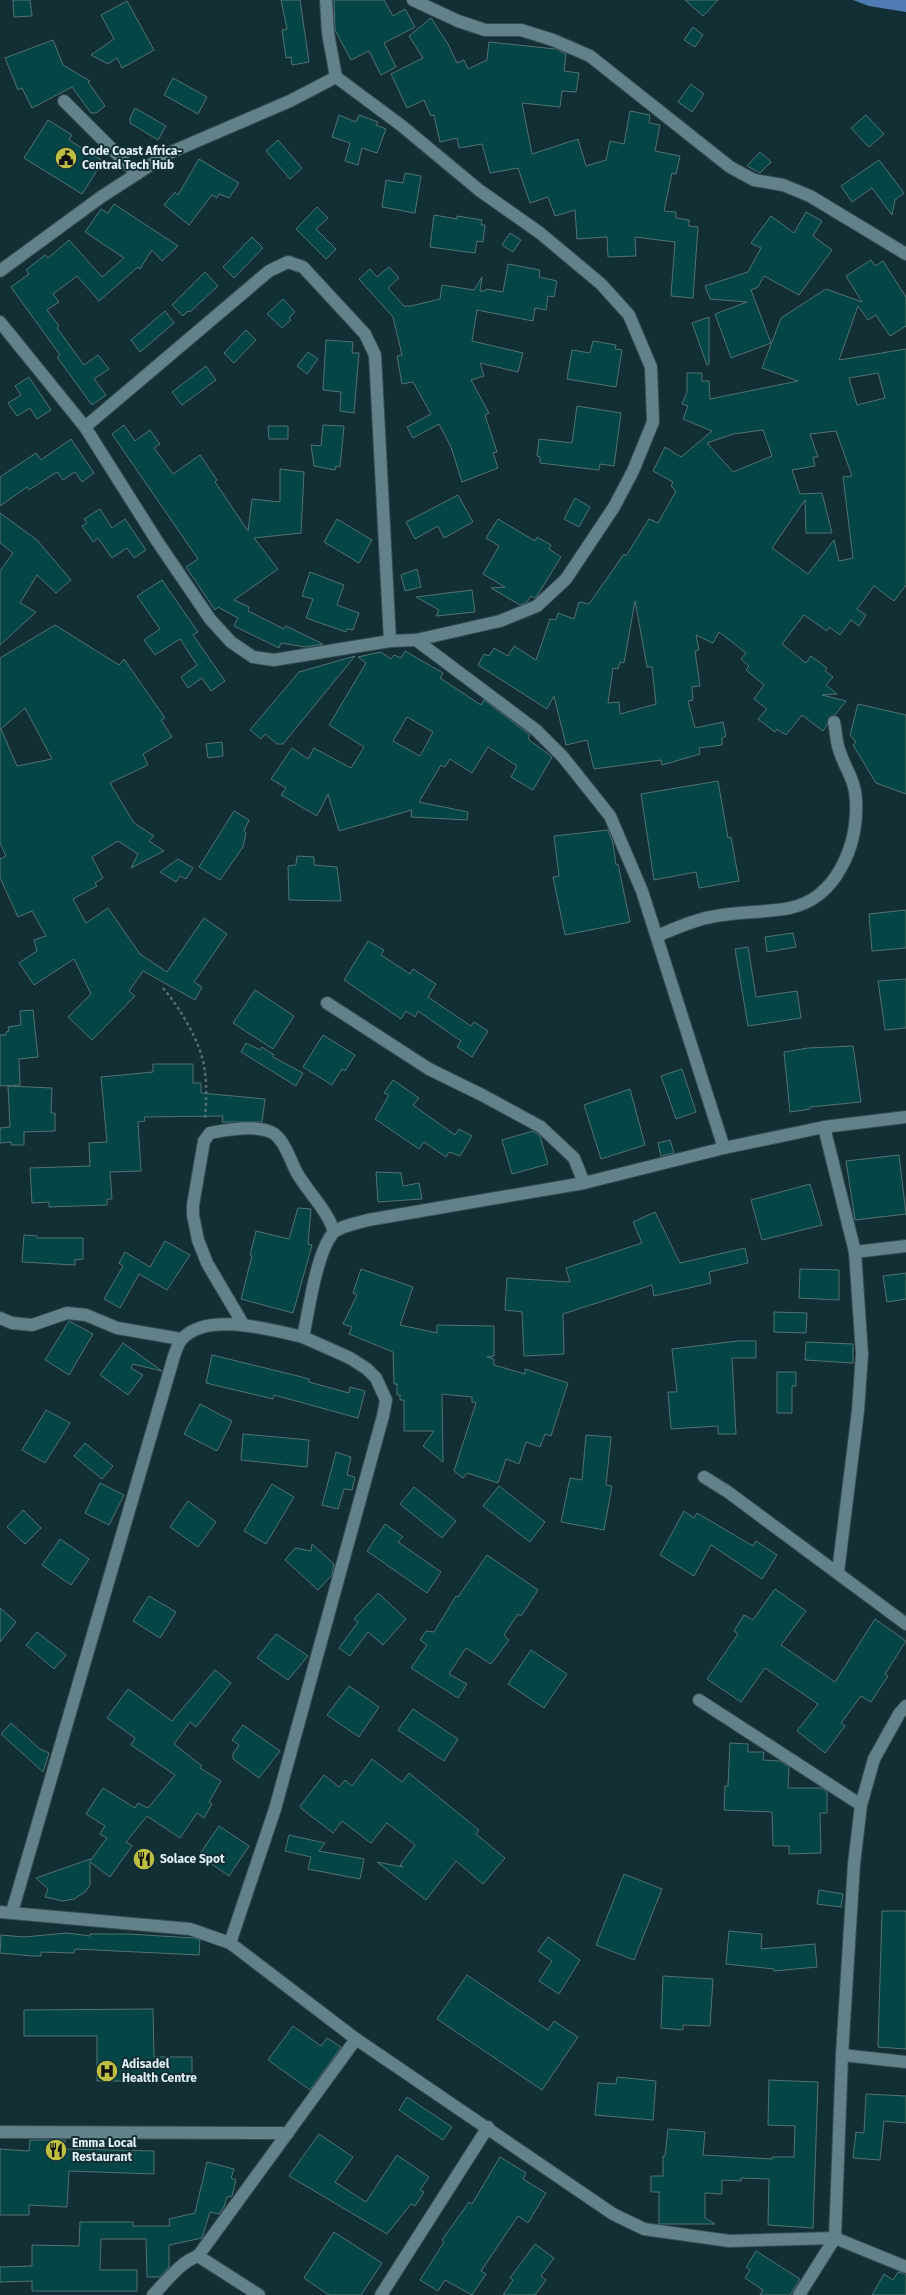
<svg xmlns="http://www.w3.org/2000/svg" width="906" height="2295" font-family="'Fira Sans',sans-serif">
  <style>
    .water { fill: #507cb3 }
    .building { fill: #044645; stroke: #527271; fill-rule: evenodd }
    .lines { fill: none; stroke-linecap: round; stroke-linejoin: round }
    .minor-casing { stroke: #364b51; stroke-width: 14 }
    .path { stroke: #556e74; stroke-width: 2.5; stroke-dasharray: 3 3; stroke-linecap: butt }
    .minor { stroke: #628188; stroke-width: 12 }
    .labels { text-anchor: middle; dominant-baseline: central; stroke-width: 4; stroke-linejoin: round; paint-order: stroke }
    .poi-label { font-size: 12px; font-weight: bold; fill: #e1f1f5; stroke: #122f36; text-anchor: start }
  </style>
  <rect width="100%" height="100%" fill="#122f36"/>
  <!-- water -->
  <path class="water" d="M853,0h53v12l-37,-6z"/>
  <!-- building -->
  <g class="building">
    <path d="M13,0h17l2,16 -18,1z"/>
    <path d="M281,0h19l9,62 -17,3 -1,-8 -5,1 -4,-28 5,-1z"/>
    <path d="M334,0h50l9,16 12,-7 10,18 -31,16 12,24 -15,8 -12,-24 -18,9 -16,-30z"/>
    <path d="M685,0h33l-15,16z"/>
    <path d="M127,1l27,49 -32,18 -5,-10 -9,6 -17,-9 23,-16 -13,-24z"/>
    <path d="M431,18l17,26 9,19 7,-3 4,9 19,-9 2,-18 67,7 10,5 -2,17 15,2 -3,19 -14,-1 -2,16 -38,-4 10,51 46,-15 8,27 20,-6 4,-19 14,3 6,-33 20,4 -1,8 11,2 -5,26 25,5 -4,18 -4,-1 -8,38 12,1v6l13,2v6l9,1 -5,71 -22,-2 4,-54 -40,-5 1,19 -28,1 -1,-20 -30,2 -2,-29 -20,6 -7,-19 -18,6 -12,-35 -28,5 -8,-29 -23,4 -2,-10 -17,4 -6,-27 -3,1 -7,-16 -17,8 -16,-34 32,-16 -14,-22z"/>
    <path d="M693,27l10,8 -8,12 -11,-7z"/>
    <path d="M53,40l10,25 27,16 -2,1 17,24 -9,7h-5l-19,-26 -40,21 -10,-20 -4,2 -13,-32z"/>
    <path d="M173,78l34,19 -9,17 -34,-19z"/>
    <path d="M691,84l13,10 -12,18 -14,-10z"/>
    <path d="M135,108l31,18 -8,14 -28,-17v-5z"/>
    <path d="M339,115l17,7 3,-7 19,7 -2,3 10,4 -9,24 -15,-5 -4,17 -13,-4 5,-18 -18,-6z"/>
    <path d="M866,115l18,19 -15,13 -18,-19z"/>
    <path d="M48,120l24,15 -3,5 34,21 -21,33 -58,-36z"/>
    <path d="M278,140l24,28 -12,11 -24,-28z"/>
    <path d="M760,152l11,10 -11,11 -13,-7z"/>
    <path d="M199,159l40,24 -10,15 -10,-4 -2,4 -5,-3 -23,30 -25,-20 11,-13 3,3z"/>
    <path d="M879,160l25,33 -9,7 -3,15 -20,-27 -20,14 -11,-16z"/>
    <path d="M405,173l16,3 -6,37 -33,-6 4,-27 17,3z"/>
    <path d="M114,204l64,42 -16,15 -10,-11 -12,19 -2,-2 -39,34 -22,-25 -24,18 6,8 -12,8 12,16 -2,2 27,37 14,-10 11,14 -15,10 12,16 -14,10 -35,-48 3,-2 -49,-68 18,-13 -3,-4 19,-15 3,3 21,-18 33,37 22,-19 -39,-26 16,-23 7,4z"/>
    <path d="M317,207l11,11 -12,11 20,20 -10,10 -30,-30z"/>
    <path d="M806,212l16,9 -9,15 19,14 -33,45 -35,-19 -6,11 -7,3 20,53 -40,15 -16,-44 32,-12 -37,-3 -5,-13 43,-14 13,-24 -10,-5 20,-27 23,17z"/>
    <path d="M434,215l23,4v-3l25,4 -1,5h4l-2,17 -6,-1 -2,12 -45,-6z"/>
    <path d="M510,233l11,7 -8,12 -11,-7z"/>
    <path d="M252,237l11,11 -29,30 -11,-11z"/>
    <path d="M871,260l4,6 8,-5 23,36v29l-16,10 -14,-21 -8,5 -10,-14 -19,54 67,-11v236l-12,16 -20,-15 -17,23 9,6 -7,11 -8,-6 -11,15 -11,-8 -2,4 -23,-16 -22,29 24,19 5,-7 16,12 -2,3 8,6 -7,8 11,9 -15,1 24,6 -11,14 -6,2 -2,8 -4,6 -21,-16 -16,20 -9,-6 -2,3 -17,-13 9,-10 -13,-10 10,-14 -18,-15 3,-4 -8,-7 5,-6 -27,-21 -6,11 -17,-8 3,15 -4,1 5,35 -8,1 1,13 -5,1 7,27 28,-6 3,14 -4,2v7l-23,3 1,6 -38,11 -1,-5 -67,9 -7,-29 -21,5 -12,-49 -7,13 -69,-44 6,-11 5,2 5,-8 14,8 6,-10 22,14 14,-41 6,1 2,-7 16,6 5,-17 10,2 35,-50 2,2 23,-37 9,4 18,-32 -5,-5 2,-4 -20,-11 12,-24 16,10 31,-26 -29,-12 5,-13 -6,-2 5,-12v-19h15v8h7l1,18 88,-18 -36,-13 19,-50 45,-29 36,13 -16,-26zM878,373l7,25 -28,7 -8,-27zM763,430l9,26 -39,16 -26,-29 26,-9zM836,431l16,45 -9,1 10,81 -14,3 -5,-21 -26,34 -36,-26 33,-48 1,33h26l-10,-40 -22,1 -8,-24 23,-4 -2,-9h5l-8,-23zM635,601l12,66h5l4,37 -36,10 -1,-12 -11,1 5,-35 5,1 2,-7 4,1z"/>
    <path d="M508,264l32,6 -1,7 18,4 -3,16 -6,-1 -2,14 -11,-2 -2,13 -56,-11 -5,31 51,12 -5,19 -38,-9 4,13 -13,4 18,33 -4,2 12,37 -4,1 5,15 -36,14 -11,-35 -12,-23 -26,14 -6,-11 24,-13 -18,-32 -11,2 -5,-28 5,-1 -9,-38 -34,-38 11,-10 7,8 12,-10 10,11 -11,10 16,18h7l29,-7 2,-14 32,5 8,-13 -2,14h5l1,-2 17,3z"/>
    <path d="M205,272l13,14 -28,26 -2,-1 -5,5 -11,-11z"/>
    <path d="M283,299l12,13 -6,6 2,2 -9,8 -15,-14z"/>
    <path d="M165,311l9,12 -34,29 -9,-12z"/>
    <path d="M709,317v47l-2,1 -15,-42z"/>
    <path d="M246,330l10,10 -22,23 -10,-10z"/>
    <path d="M326,340l27,2 -1,11h7l-5,60 -14,-2 1,-19 -18,-2z"/>
    <path d="M593,341l23,4 -1,4 7,1 -6,37 -49,-8 5,-29 18,3z"/>
    <path d="M308,352l10,7 -11,15 -10,-8z"/>
    <path d="M206,366l10,14 -34,25 -10,-13z"/>
    <path d="M29,377l22,33 -14,9 -7,-11 -13,8 -9,-13 13,-8 -6,-9z"/>
    <path d="M577,406l44,7 -7,53 -14,-2 -1,6 -59,-7v-6l-3,-1 2,-17 33,4z"/>
    <path d="M124,425l11,16 15,-11 10,14 -6,4 19,26 27,-19 17,25 -2,2 33,49 4,-32 28,3v-33l24,3 -3,61 -47,5 24,31 -44,31 15,7 -1,4 36,18 2,-3 37,18 -18,3 -24,-4 -2,5 -45,-22 4,-8 -20,-11 -3,3 -29,-43 12,-8 -86,-125z"/>
    <path d="M323,425l21,1 -4,41 -4,-1 -1,4 -21,-4 -3,-21 10,1z"/>
    <path d="M268,426h20v13h-19z"/>
    <path d="M71,439l23,34 -12,9 -7,-10 -12,8 -6,-8 -28,18 -2,-3 -27,19v-29l36,-24 5,7z"/>
    <path d="M458,495l15,27 -29,16 -6,-12 -23,13 -9,-17z"/>
    <path d="M575,498l15,9 -11,20 -15,-8z"/>
    <path d="M100,509l12,19 13,-9 21,31 -12,8 -7,-10 -15,10 -14,-20 -5,4 -11,-16 5,-3 -3,-4z"/>
    <path d="M0,513l37,27 34,40 -15,13 -19,-18 -17,28 16,9 -36,33v-74l13,-18 -13,-10z"/>
    <path d="M337,519l35,21 -13,23 -35,-21z"/>
    <path d="M498,519l37,22 2,-4 14,8 -2,4 12,8 -24,39 -3,2 -3,-2 -4,6 -7,3 -29,-17 14,-1 -22,-13 16,-28 -13,-8z"/>
    <path d="M417,569l4,18 -16,4 -4,-16z"/>
    <path d="M310,572l34,13 -7,20 22,8 -6,17 -6,-1 -1,3 -40,-14 7,-19 -11,-3z"/>
    <path d="M162,580l36,52 -5,3 32,46 -14,10 -9,-13 -14,10 -7,-11 16,-12 -17,-26 -25,16 -11,-15 16,-11 -23,-33z"/>
    <path d="M472,590l3,22 -39,4 3,-6 -23,-13z"/>
    <path d="M55,625l64,40 5,-6 41,59 -4,2 11,17 -29,17 5,11 -38,18 24,40 20,13 -5,5 15,10 -33,17 7,-14 -20,-13 -26,16 11,21 -8,5 2,3 -24,13 13,24 22,-15 32,46 27,18 37,-54 23,16 -33,48 8,5 -7,13 -52,-29 -14,20 6,5 -43,44 -24,-23 23,-23 -17,-35 -40,26 -15,-22 18,-12 -3,-11 12,-4 -14,-25 -14,6 -18,-39v-19l6,-3 -6,-13v-185zM25,708l27,51 -35,7 -16,-37z"/>
    <path d="M405,651l38,22 -3,5 41,27 3,-5 46,35 -2,4 24,18 -19,33 -22,-13 6,-11 -29,-19 -16,26 -22,-14 -5,8 -4,-2 -22,37 49,10 -1,8 -56,-3 1,-7 -73,21 -11,-37 -11,22 -36,-21 5,-7 -15,-9 21,-31 16,11 6,-11 37,20 13,-21 -35,-22 37,-62 -8,-6 23,-5 10,7 3,-4 7,3zM407,717l26,15 -13,24 -27,-15z"/>
    <path d="M355,656l-72,88h-6l-12,-10 -4,5 -11,-9 49,-58z"/>
    <path d="M858,704l48,11v79l-30,-11 -23,-38 3,-3 -6,-7z"/>
    <path d="M222,742l1,14 -15,2 -2,-14z"/>
    <path d="M718,781l10,57 3,-1 8,44 -40,7 -3,-16 -42,8 -13,-86z"/>
    <path d="M234,811l15,9 -5,11 2,2 -3,14 -23,33 -21,-13z"/>
    <path d="M608,830l5,13 3,22 2,-1 12,58 -65,13 -12,-58 6,-1 -5,-40z"/>
    <path d="M297,856l17,1v8l23,2 4,34 -52,-1 -1,-34 8,-1z"/>
    <path d="M178,859l15,9 -7,11 -6,-3 -4,6 -16,-10z"/>
    <path d="M906,910v38l-34,3 -3,-37z"/>
    <path d="M793,933l3,14 -29,5 -2,-15z"/>
    <path d="M368,941l16,9 -3,5 29,19 3,-5 23,15 -8,13 43,29 3,-4 14,9 -16,26 -15,-10 4,-6 -43,-30 -3,6 -9,-6 -5,8 -57,-39z"/>
    <path d="M748,947l8,50 41,-6 4,27 -53,8 -13,-77z"/>
    <path d="M906,979v49l-21,2 -7,-49z"/>
    <path d="M255,990l39,26 -21,33 -40,-26z"/>
    <path d="M33,1010l5,47 -19,2 1,26 -20,1v-51h6v-3l3,-1 -1,-4 13,-2 -1,-14z"/>
    <path d="M323,1035l32,20 -10,16 -3,-2 -10,16 -29,-18z"/>
    <path d="M246,1043l14,7 2,-3 12,8 -1,2 30,16 -7,13 -55,-34z"/>
    <path d="M853,1046l8,56 -51,5v2l-20,3 -6,-60 24,-4z"/>
    <path d="M153,1064h40v19h8v10l64,6 -3,23h-40l1,-6 -79,1 1,4 -7,1 3,49 -31,1 2,27h-5v6l-58,2v-5l-17,1 -2,-35 60,-2 -1,-23 18,-1 -6,-65 52,-5z"/>
    <path d="M682,1069l14,43 -20,7 -15,-43z"/>
    <path d="M393,1080l26,18 -6,7 42,30 4,-6 13,7 -12,20 -11,-4 -3,5 -22,-15 -5,7 -44,-30 14,-24 -5,-2z"/>
    <path d="M8,1086l44,2 -1,25h4v18l-31,1v13h-13v-3l-11,1v-15l10,-1z"/>
    <path d="M630,1089l15,56 -44,14 -17,-54z"/>
    <path d="M533,1131l7,5 8,28 -36,10 -10,-34z"/>
    <path d="M670,1140l4,13 -13,3 -3,-13z"/>
    <path d="M899,1155l7,59 -51,6 -9,-59z"/>
    <path d="M376,1172l25,1 2,13 16,-3 3,16 -44,3z"/>
    <path d="M810,1184l12,41 -60,15 -11,-40z"/>
    <path d="M298,1208l13,1 -3,35 4,1 -19,68 -52,-14 11,-43 -2,-1 6,-24 33,8z"/>
    <path d="M655,1212l25,51 65,-15 3,15 -39,9 2,11 -57,13 -2,-11 -89,29 1,40 -40,2 -2,-44 -17,-2 2,-32 63,4 -4,-14 76,-25 -9,-21z"/>
    <path d="M24,1235l13,1v2h46v21l-8,1v5l-53,-3z"/>
    <path d="M165,1241l25,14 -23,35 -28,-16 -19,34 -16,-9 19,-33 -4,-3 6,-11 25,15z"/>
    <path d="M361,1269l52,18 -13,38 37,8v-8l57,1v30l-7,1 7,2v6l31,9v-5l43,14 -17,53 -6,-2 -5,13 -14,-5 -7,22 -13,-5 -8,24 -31,-10 -4,5 -9,-7 22,-68 -4,-1v-5l-30,-3 1,68 -20,-16 11,-15h-30v-31h-4v-5h-3v-11h-3l-1,-32 -44,-18 3,-7 -9,-3 14,-29 -4,-2z"/>
    <path d="M800,1269l39,1v30l-40,-2z"/>
    <path d="M906,1273v26l-19,3 -4,-26z"/>
    <path d="M774,1312l33,1 -1,20 -32,-1z"/>
    <path d="M69,1321l24,13 -24,41 -24,-15z"/>
    <path d="M737,1341h19v17h-24l4,76h-18v-8l-47,3 -3,-37h9l-5,-43z"/>
    <path d="M806,1342l47,2v19l-48,-3z"/>
    <path d="M123,1343l39,28 -29,-7 -2,4 12,7 -15,20 -28,-20z"/>
    <path d="M212,1355l90,22 7,2v3l40,11 1,-6 15,4 -7,27 -84,-23 -1,4 -67,-16z"/>
    <path d="M777,1372h19v14h-4v27h-15z"/>
    <path d="M200,1404l32,17 -15,30 -33,-17z"/>
    <path d="M46,1410l24,13 -25,40 -23,-13z"/>
    <path d="M243,1434l66,6 -2,27 -66,-7z"/>
    <path d="M586,1435l25,2 -5,48 6,1 -8,44 -43,-8 9,-44 12,2z"/>
    <path d="M85,1443l28,23 -11,13 -28,-23z"/>
    <path d="M336,1452l15,5 -4,18 8,2 -3,13 -8,-1 -6,20 -16,-4z"/>
    <path d="M100,1483l24,12 -15,30 -24,-12z"/>
    <path d="M272,1484l22,13 -28,47 -22,-13z"/>
    <path d="M499,1486l46,36 -15,20 -47,-36z"/>
    <path d="M414,1487l42,34 -14,17 -42,-34z"/>
    <path d="M188,1501l28,21 -18,25 -28,-20z"/>
    <path d="M23,1510l18,18 -16,16 -18,-17z"/>
    <path d="M684,1511l10,7 3,-5 56,33 3,-5 21,14 -15,24 -51,-34 -17,31 -34,-21z"/>
    <path d="M385,1524l18,13 -5,5 43,30 -14,21 -60,-42z"/>
    <path d="M60,1539l29,20 -18,26 -29,-20z"/>
    <path d="M312,1544l22,20 -2,11 -14,15 -33,-30 10,-12 16,3z"/>
    <path d="M487,1555l51,35 -17,26 -3,-2 -14,21 5,5 -18,24 -25,-16 -17,26 18,10 -9,14 -47,-30 16,-23 -7,-5 6,-9 8,1 22,-36 2,1z"/>
    <path d="M775,1589l31,22 -25,34 54,37 40,-63 31,22 -21,33 3,2 -17,26 -10,-6 -20,27 4,3 -20,27 -28,-22 21,-27 -53,-36 -24,34 -34,-23 31,-45 -4,-3 10,-16 9,5z"/>
    <path d="M378,1593l28,26 -23,26 -15,-13 -18,24 -11,-8 19,-26 -4,-3z"/>
    <path d="M149,1596l27,16 -16,26 -27,-17z"/>
    <path d="M0,1608l16,14 -16,20z"/>
    <path d="M37,1632l29,23 -12,14 -28,-24z"/>
    <path d="M276,1634l32,22 -20,24 -31,-22z"/>
    <path d="M531,1650l36,24 -23,34 -36,-24z"/>
    <path d="M215,1670l16,13 -35,44 -6,-5 -16,22 28,22 -2,2 21,13 -12,21 3,2 -8,14 -7,-5 -17,25 -33,-22 -21,26 6,4 -22,31 -20,-15v23l-5,7 -11,7 -11,2 -18,-4 3,-8 -12,-11 54,-19v2l17,-23 -7,-4 5,-8 -19,-12 17,-26 32,20 3,-5 10,5 27,-33 -44,-30 4,-7 -28,-20 21,-29 44,32z"/>
    <path d="M349,1686l30,21 -20,30 -32,-22z"/>
    <path d="M413,1709l45,30 -14,22 -46,-31z"/>
    <path d="M11,1723l29,26 9,4 -6,19 -42,-38z"/>
    <path d="M243,1725l37,26 -21,27 -26,-19v-5l6,-9 -7,-5z"/>
    <path d="M730,1743l18,1v8h16l-1,8 17,1 9,6 -1,21h34l5,4v21h-7l1,40 -32,1v-8h-16l-1,-34 -48,-2 1,-24h3z"/>
    <path d="M372,1759l30,23 7,-9 70,57 -3,4 29,24 -22,26 -27,-23 -30,39 -49,-38 26,5 -3,-2 15,-20 -28,-22 -16,20 -29,-22 -9,12 -31,-24 -2,-3 24,-31 15,12 6,-7 7,6z"/>
    <path d="M219,1826l30,20 -20,30 -30,-21z"/>
    <path d="M289,1835l36,8 -6,8 45,8 -4,20 -52,-10 3,-12 -26,-6z"/>
    <path d="M624,1874l38,15 -28,71 -38,-15z"/>
    <path d="M819,1890l24,4 -2,13 -24,-3z"/>
    <path d="M882,1911h24v138l-28,-2z"/>
    <path d="M729,1931l33,3 -1,15 54,-5 2,23 -43,4v-2l-48,-5z"/>
    <path d="M67,1933l23,3v-2h39l65,4 6,2 -1,15 -124,-6 -1,4 -33,-1v4h-9l-32,-3 1,-18 23,2z"/>
    <path d="M548,1937l32,23 -21,34 -20,-13 13,-20 -14,-10z"/>
    <path d="M467,1975l81,55 6,-9 24,16 -36,53 -105,-71z"/>
    <path d="M663,1976l50,3 -3,47 -27,-1v5l-22,-2z"/>
    <path d="M153,2009l1,48h38v24h-95v-45h-73v-26z"/>
    <path d="M293,2026l28,20 6,-8 14,9 -31,43 -42,-30z"/>
    <path d="M617,2077l39,4 -3,39 -58,-5 3,-32 18,1z"/>
    <path d="M769,2080l49,2 -5,146 -45,-3 1,-46 -28,-1v3l-19,-1v14l-17,-1v25l10,6h-56v-32h-8v-16h12v-20h2l3,-27 37,3 -2,23 69,4v-2h22l1,-31 -27,-1z"/>
    <path d="M866,2094l40,2v27l-22,-2 -4,39 -27,-2 3,-26 8,1z"/>
    <path d="M407,2097l45,30 -9,13 -44,-30z"/>
    <path d="M319,2134l34,23 -18,25 31,20 31,-47 32,22 -9,13 4,2 -9,14 -4,-2 -24,30 -98,-58z"/>
    <path d="M30,2140h35v9l89,2v23l-85,-3 -2,36 -38,-2v10h-29v-66l29,2z"/>
    <path d="M500,2157l26,16 -3,6 23,14 -18,30 -10,-7 -37,55 5,3 -14,21 -27,-15 -7,11 -18,-11 24,-38 -2,-2 27,-38 3,2z"/>
    <path d="M207,2162l27,7 -3,9 5,2 -4,16 -5,1 -3,10 -5,7 -9,-2 -8,26 -33,7v22l-9,10h-13l-1,-38h-45l-1,31h37v21h-105v-10l-32,1v-15l32,-1v-21l47,1 1,-24h53v4h37l-1,-7 26,-6z"/>
    <path d="M334,2232l48,31 -21,32h-32l-25,-17z"/>
    <path d="M535,2244l19,14 -13,18 5,4 -11,15h-32l10,-15 -3,-2z"/>
    <path d="M756,2251l44,28 -10,16h-30l3,-5 -18,-12 5,-8 -4,-3z"/>
    <path d="M898,2272l8,2v21h-34l12,-21 9,6z"/>
  </g>
  <g class="lines">
    <!-- minor casing -->
    <g class="minor-casing">
      <g id="minor">
        <path d="M413,0l45,21 27,9h36l32,10 37,16 140,111 24,13 29,5 27,11 96,58"/>
        <path d="M64,101l73,73"/>
        <path d="M0,271l101,-74 68,-44 121,-52 46,-24"/>
        <path d="M0,322l85,105 72,114 53,78 21,23 22,15 21,3 116,-19 26,-1 84,-19 37,-15 29,-27 48,-72 19,-36 20,-49 -2,-55 -22,-52 -28,-31 -61,-51 -61,-43 -77,-64 -66,-49 -8,-44 -2,-33"/>
        <path d="M85,427l184,-156 19,-9 15,5 62,67 10,21 15,286"/>
        <path d="M416,640l120,90 27,27 47,59 32,75 82,257"/>
        <path d="M657,936c17,-7 36,-16 54,-19 26,-6 53,-4 79,-9 47,-10 68,-63 66,-107 0,-21 -13,-35 -18,-55 -2,-7 -2,-16 -4,-24"/>
        <path d="M327,1003l102,66 53,26 59,32 33,31 10,25"/>
        <path d="M824,1127l31,125 7,102 -4,57 -20,161"/>
        <path d="M855,1252l51,-6"/>
        <path d="M0,1318l12,5 20,2 35,-12 19,2 31,13 64,11"/>
        <path d="M243,1324l-36,-61 -9,-23 -5,-25v-10l11,-64 6,-8c15,-3 46,-8 61,-1 13,6 19,28 26,41 11,19 31,38 37,59"/>
        <path d="M704,1477l24,15 178,132"/>
        <path d="M699,1700l162,105"/>
        <path d="M0,1912l190,17 40,14 126,96 257,175 31,15 85,12 106,-3 71,29"/>
        <path d="M12,1912l162,-556c2,-5 4,-13 8,-17 25,-28 90,-9 121,-2 6,-27 13,-83 30,-104 7,-7 25,-10 35,-13l216,-37 140,-35 100,-21 82,-10"/>
        <path d="M230,1943l45,-134 108,-393 3,-16 -10,-22 -9,-9 -17,-11 -47,-21"/>
        <path d="M842,2055l64,7"/>
        <path d="M0,2132l288,1"/>
        <path d="M198,2256l158,-217"/>
        <path d="M153,2295c13,-13 27,-33 45,-39l61,39"/>
        <path d="M381,2295l107,-168"/>
        <path d="M799,2295l36,-57 7,-183 12,-191 7,-59 13,-46 25,-45 7,-8"/>
      </g>
    </g>
    <!-- path -->
    <path class="path" d="M163,988c18,21 40,58 42,85 2,15 1,31 0,47"/>
    <!-- minor -->
    <use href="#minor" class="minor"/>
  </g>
  <!-- icons -->
  <defs>
    <g id="civic-disc" transform="scale(1.15)"><circle r="9.5" fill="#bdbf43" stroke="#122f36"/><path d="M-.6-6.5H3V-4.5H.6V-3L4-1V1h2V6H-6V1h2V-1L-.6-3ZM-1.2 2.5V6h2.4V2.5Z" fill="#111"/></g>
    <g id="restaurant-disc" transform="scale(1.15)"><circle r="9.5" fill="#bdbf43" stroke="#122f36"/><path d="M-5-6h1v4h1v-4h1v4h1v-4h1v5L-1.5 .5V6h-2V.5L-5-1ZM5-6V6H3V1.5H1.5Q1.5-4 5-6Z" fill="#111"/></g>
    <g id="hospital-disc" transform="scale(1.15)"><circle r="9.5" fill="#bdbf43" stroke="#122f36"/><path d="M-5-5h3v3.5h4V-5h3V5h-3V1.5h-4V5h-3Z" fill="#111"/></g>
  </defs>
  <g fill-rule="evenodd">
    <use href="#civic-disc" x="66" y="158"/>
    <use href="#restaurant-disc" x="144" y="1859"/>
    <use href="#hospital-disc" x="107" y="2071"/>
    <use href="#restaurant-disc" x="56" y="2150"/>
  </g>
  <g class="labels">
    <!-- poi labels -->
    <g class="poi-label">
      <text x="82" y="151">Code Coast Africa-<tspan x="82" dy="14">Central Tech Hub</tspan></text>
      <text x="160" y="1859">Solace Spot</text>
      <text x="122" y="2064">Adisadel<tspan x="122" dy="14">Health Centre</tspan></text>
      <text x="72" y="2143">Emma Local<tspan x="72" dy="14">Restaurant</tspan></text>
    </g>
  </g>
</svg>
